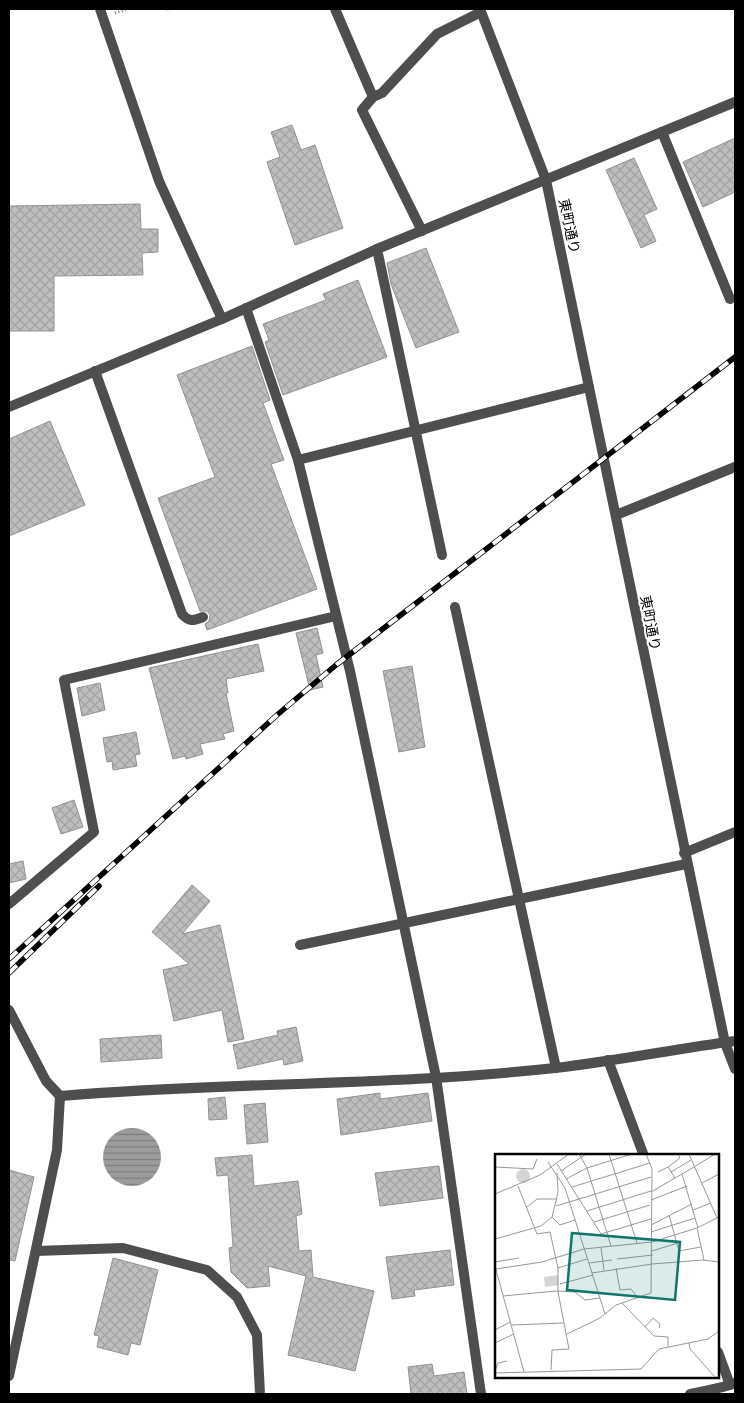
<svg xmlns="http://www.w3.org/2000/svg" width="744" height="1403" font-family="Manrope,'Noto Sans JP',sans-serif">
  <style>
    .water { fill: url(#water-rules) }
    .building { fill: url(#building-cross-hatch); stroke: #929292 }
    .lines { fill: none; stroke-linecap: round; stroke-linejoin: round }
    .path { stroke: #707070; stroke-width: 3; stroke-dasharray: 1 2.5; stroke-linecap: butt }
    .service { stroke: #4e4e4e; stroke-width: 10 }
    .minor { stroke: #4e4e4e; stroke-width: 10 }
    .tertiary { stroke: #4e4e4e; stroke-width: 10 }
    .rail-casing { stroke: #000; stroke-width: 5.5 }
    .rail { stroke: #fff; stroke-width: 4; stroke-dasharray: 11; stroke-linecap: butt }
    .labels { text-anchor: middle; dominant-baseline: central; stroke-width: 4; stroke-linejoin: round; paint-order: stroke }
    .street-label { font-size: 14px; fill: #000; stroke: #fff }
    .inset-road { fill: none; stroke: #999; stroke-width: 1 }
    .view { fill: #0f766e; fill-opacity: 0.15; stroke: #0f766e; stroke-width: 2.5 }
    .inset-edge { fill: none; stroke: #000; stroke-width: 2.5 }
  </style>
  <defs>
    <pattern id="water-rules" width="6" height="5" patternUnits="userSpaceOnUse" patternTransform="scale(1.25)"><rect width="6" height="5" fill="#9c9c9c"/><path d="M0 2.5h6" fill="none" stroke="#7d7d7d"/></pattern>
    <pattern id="building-cross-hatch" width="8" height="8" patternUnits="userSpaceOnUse" patternTransform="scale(1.25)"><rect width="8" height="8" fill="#bebebe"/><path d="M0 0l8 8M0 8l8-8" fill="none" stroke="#a2a2a2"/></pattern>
  </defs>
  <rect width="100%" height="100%" fill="#fff"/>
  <!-- water -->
  <circle class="water" cx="132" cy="1157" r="29"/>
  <!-- building -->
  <g class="building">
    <path d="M292,125l9,25 14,-5 28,83 -48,17 -28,-83 13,-5 -9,-25z"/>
    <path d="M735,138v54l-32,15 -20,-45z"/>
    <path d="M634,158l23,51 -13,6 12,26 -15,7 -35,-78z"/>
    <path d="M140,204l1,25h17v23l-16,1 1,22 -89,1v55h-45v-125z"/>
    <path d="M426,248l33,84 -43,16 -25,-64 -4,-21z"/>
    <path d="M358,280l29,77 -104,38 -18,-53 4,-2 -6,-16 63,-24 -3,-6z"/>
    <path d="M252,346l18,54 -7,3 21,57 -13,4 46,125 -110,41 -2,-6 4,-3 1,-6 -3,-4h-7l-42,-113 57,-21 -38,-102z"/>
    <path d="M50,421l35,84 -76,31v-97z"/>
    <path d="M317,628l6,25 -7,2 7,32 -13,3 -14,-57z"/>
    <path d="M258,644l6,27 -38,8 2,14h-2l8,38 -11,3 2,5 -25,5 3,10 -17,5 -1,-3 -12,3 -24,-91z"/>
    <path d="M412,666l13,81 -26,5 -16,-81z"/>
    <path d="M100,683l5,27 -23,6 -5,-28z"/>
    <path d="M136,732l4,22 -5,1 2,11 -24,4 -1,-9 -5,1 -4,-24z"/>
    <path d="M74,800l9,27 -22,7 -9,-26z"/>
    <path d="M23,861l3,18 -17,4v-19z"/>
    <path d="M192,885l18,16 -28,33 38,-9 24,114 -16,3 -6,-32 -48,11 -11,-51 26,-6 -37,-32z"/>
    <path d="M296,1027l7,34 -19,4 -1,-6 -45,10 -5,-24 45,-10 -1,-4z"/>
    <path d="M161,1035l1,23 -61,4 -1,-23z"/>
    <path d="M380,1093v6l48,-6 4,28 -91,14 -4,-36z"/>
    <path d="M225,1097l2,22 -18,1 -1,-21z"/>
    <path d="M265,1103l3,39 -21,2 -3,-39z"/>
    <path d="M252,1155l2,31 44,-5 4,33 -6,2 3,35 12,-1 2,27 61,14 -19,80 -67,-16 18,-79 -38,-10 2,20 -23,2 -16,-16 -2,-24 4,-1 -5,-72 -11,1 -2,-18z"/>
    <path d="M439,1166l4,32 -63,8 -5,-33z"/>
    <path d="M9,1170l25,7 -19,84 -6,-1z"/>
    <path d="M450,1250l4,35 -40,5 1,6 -23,3 -6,-42z"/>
    <path d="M113,1258l45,12 -18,75 -9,-2 -3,12 -31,-8 2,-11 -5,-1z"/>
    <path d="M432,1364l2,12 30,-4 3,22h-56l-3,-27z"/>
  </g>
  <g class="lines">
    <!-- path -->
    <g class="path">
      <path d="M167,9l2,3"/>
      <path d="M115,13l12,-4"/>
    </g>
    <!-- service -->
    <g class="service">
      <path d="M373,97l9,-4 55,-59 44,-22"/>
      <path d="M95,371l87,243c7,8 11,7 21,3"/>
      <path d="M300,945l386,-81"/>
      <path d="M36,1251l87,-3 84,22 30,27 20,38 3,59"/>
      <path d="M9,1376l48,-226 3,-54"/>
    </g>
    <!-- minor -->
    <g class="minor">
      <path d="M100,9l59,172 63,138"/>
      <path d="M335,9l38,88 -11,13 60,121"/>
      <path d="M480,9l66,171 179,863 10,26"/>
      <path d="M662,132l68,167"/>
      <path d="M377,249l65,306"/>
      <path d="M246,308l52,152 52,211 86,406 45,317"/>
      <path d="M298,460l291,-73"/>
      <path d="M616,515l119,-48"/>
      <path d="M455,607l101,461"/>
      <path d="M684,853l51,-21"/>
      <path d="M9,904l85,-72 -30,-152 272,-64"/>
      <path d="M608,1060l36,96"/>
      <path d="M718,1352l12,33"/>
      <path d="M690,1394c16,-4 30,-5 45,-11"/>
    </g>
    <!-- tertiary -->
    <g class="tertiary">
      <path d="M9,407l213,-88 155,-70 358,-147"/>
      <path d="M9,1010l37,71 14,15c164,-14 331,-10 495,-28 60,-7 120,-19 180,-27"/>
    </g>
    <!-- rail casing -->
    <g class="rail-casing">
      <g id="rail">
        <path d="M9,959l268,-244 59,-50 399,-308"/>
        <path d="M9,973l90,-87"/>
      </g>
    </g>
    <!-- rail -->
    <use href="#rail" class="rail"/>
  </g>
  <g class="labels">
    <!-- street labels -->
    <g class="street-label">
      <text transform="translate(570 226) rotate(78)">東町通り</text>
      <text transform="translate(651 623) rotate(79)">東町通り</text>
    </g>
  </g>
  <!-- overview -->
  <g transform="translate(495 1154)">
    <rect width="224" height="224" fill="#fff"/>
    <path d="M63,121l1,10 -14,2 -1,-10z" fill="#d5d5d5"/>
    <path d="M21 22a7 7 0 1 1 14 0a7 7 0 1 1-14 0Z" fill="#d5d5d5"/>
    <path class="inset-road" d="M84,0l8,14 24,78M114,0l28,89M194,0l28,64M53,8l17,26 40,126M62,10l44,70 50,-15M0,13l38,2 4,-10M173,13l12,-9 -2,-4M199,13l21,-13M66,17l25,-17M163,18l10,-5 7,11M176,18l20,-12M187,20l16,54M71,25l21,-11 45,-14M207,29l17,-9M23,32l19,48 13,-2 8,36v24l11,57 -17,1 -1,20M77,33l78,-24M156,38l43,-25M0,40l45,-19 29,-21M156,46l36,-14M61,52l95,-29M32,53l10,-8h20M198,56l18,-7M92,57l64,-20M174,61l10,36 22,-4M57,63l8,8 15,-5M99,68l56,-17M156,71l41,-21M202,74l7,32M156,78l44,-14M0,85l46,-13 11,-9 6,-25 -1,-19M106,94l3,22M157,97l26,-8M122,105l36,-4M0,108l24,-4M94,109l23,-3M0,112l29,106M63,114l29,-9M121,114l4,22 11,-1 7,9M1,115l46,-7 42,-13 68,-7 45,-14 22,-11M97,119l60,-9 51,-4 16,2M65,130l33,-9M8,142l53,-5 19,1 10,8 15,-2M127,149l32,33 14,1v10M17,171l52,-2M150,173l8,-9 7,6 -1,4M0,176l15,-8M72,180l33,-16 16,-13 35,-12 1,-124 -6,-15M0,189l19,-9M194,189l1,6 25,28M0,217l3,-8 9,-2M0,219l146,-4 18,-20 49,-10 11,-8"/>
    <path class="view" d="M77,79l108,9 -5,58 -108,-10z"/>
    <rect width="224" height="224" class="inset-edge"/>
  </g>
  <!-- border -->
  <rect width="744" height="1403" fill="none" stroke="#000000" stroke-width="20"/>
</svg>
